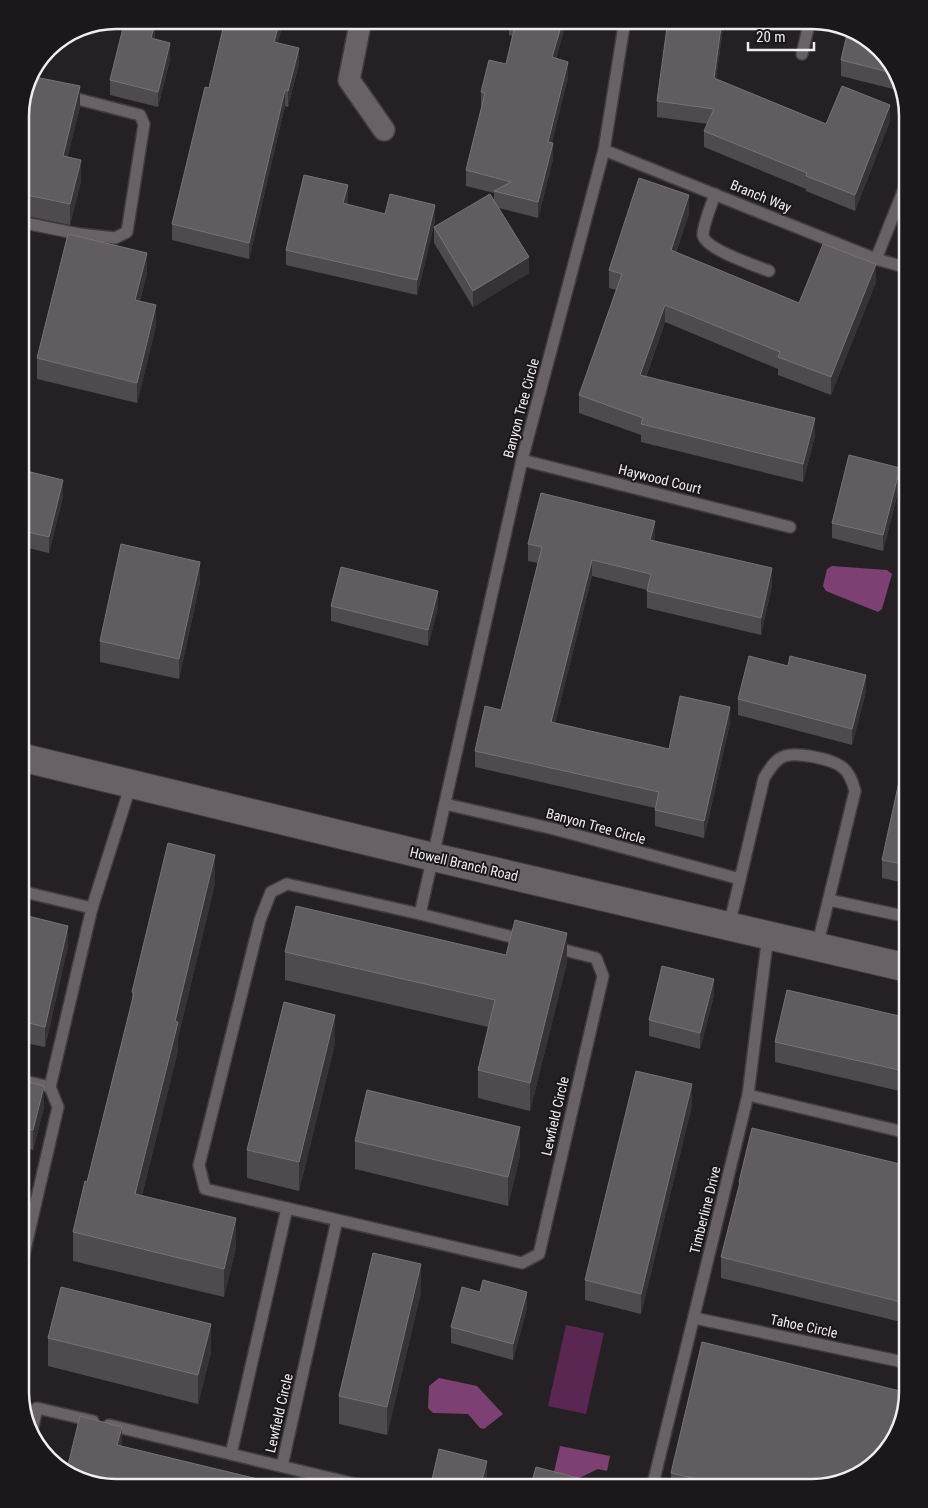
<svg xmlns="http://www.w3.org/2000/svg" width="928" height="1508" font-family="'Roboto Condensed',sans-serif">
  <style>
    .green { fill: #5a2652 }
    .water { fill: #7c4072 }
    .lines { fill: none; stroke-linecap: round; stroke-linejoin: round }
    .service-casing { stroke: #403c3f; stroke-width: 14 }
    .minor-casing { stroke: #403c3f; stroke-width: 24 }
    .secondary-casing { stroke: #403c3f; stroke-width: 30 }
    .service { stroke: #686266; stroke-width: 11 }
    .minor { stroke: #686266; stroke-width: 21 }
    .secondary { stroke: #686266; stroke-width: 28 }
    .wall { fill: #4f4a4e }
    .shaded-wall { fill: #373236 }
    .building { fill: #605c5f; stroke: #777276 }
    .labels { text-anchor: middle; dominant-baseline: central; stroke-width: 4; stroke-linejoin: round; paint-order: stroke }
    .street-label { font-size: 14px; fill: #f0edef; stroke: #1b171a }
    .rim { fill: none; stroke: #f0edef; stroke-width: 2.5 }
  </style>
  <rect width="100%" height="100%" fill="#252024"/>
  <!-- green -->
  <path class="green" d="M566,1325l38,8 -18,81 -38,-8z"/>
  <!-- water -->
  <g class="water">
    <path d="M832,566l55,4 5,4 -10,35 -4,3 -52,-21 -3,-5 4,-17z"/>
    <path d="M439,1378l38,8 26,28 -19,15 -4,-1 -12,-14 -35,-1 -5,-5 1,-22z"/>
    <path d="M560,1446l50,10 -3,15 -9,-2 -25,12 -20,-5z"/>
  </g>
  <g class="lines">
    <!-- service casing -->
    <g class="service-casing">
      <g id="service">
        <path d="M802,54l8,-34"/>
        <path d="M604,150l272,109 32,9"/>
        <path d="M715,194c-3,10 -12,30 -12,41 2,14 53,31 66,36"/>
        <path d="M20,222l59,12 36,4 12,-6 17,-108 -4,-9 -74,-19"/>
        <path d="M876,259l32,-80"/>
        <path d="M522,460l268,67"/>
        <path d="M445,804l109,25 186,50"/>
        <path d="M287,884l133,30 176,44 7,18 -64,278 -17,9 -317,-74 -6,-24 61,-245 11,-28z"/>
        <path d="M829,900l79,17"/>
        <path d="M92,908l39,-124"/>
        <path d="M420,914l102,-454 82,-310 21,-130"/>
        <path d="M729,926l35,-148c5,-8 11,-19 21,-22 12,-4 47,3 57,11 8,6 11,16 13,24l-38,156"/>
        <path d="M20,1080l30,7 42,-179 -72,-17"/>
        <path d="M748,1095l160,38"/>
        <path d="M20,1271l38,-164 -8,-20"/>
        <path d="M694,1318l214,45"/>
        <path d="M109,1425l263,63"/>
        <path d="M31,1435l6,-27 56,13"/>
        <path d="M231,1454l56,-246"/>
        <path d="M282,1466l55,-246"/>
        <path d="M652,1488l96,-393 20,-160"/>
      </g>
    </g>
    <!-- minor casing -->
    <g class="minor-casing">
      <path id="minor" d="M361,20l-12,60 35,50"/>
    </g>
    <!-- secondary casing -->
    <g class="secondary-casing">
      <path id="secondary" d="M20,757l413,100 475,111"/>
    </g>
    <!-- service -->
    <use href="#service" class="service"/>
    <!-- minor -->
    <use href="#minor" class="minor"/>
    <!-- secondary -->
    <use href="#secondary" class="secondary"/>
  </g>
  <!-- wall -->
  <g class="wall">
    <path d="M509,20h58l-11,38 12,19 -16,65 1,17 -15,59 -39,-10 30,65 -56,34 -39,-64v-16l60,-27v-7l-28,-7v-16l16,-62 -1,-1v-15l25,-28 7,-28 -4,-1z"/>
    <path d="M668,20h56l-8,59 110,45 64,-3 -35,90 -49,-20v-2l-102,-42v-16l4,-7 -51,-7v-16z"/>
    <path d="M155,39l15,20 -12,48 -48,-12v-15z"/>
    <path d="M278,43l21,21 -11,43 -3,-1 -36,153 -77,-19v-16l37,-136z"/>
    <path d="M841,60l57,13 1,6 -2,11 -56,-14z"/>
    <path d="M80,107l-13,50 14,24 -11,44 -48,-10 -2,-105z"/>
    <path d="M348,201l-1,3 38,10 50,7 -18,74 -131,-30v-15z"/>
    <path d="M689,213l-13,40 123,50 77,-21 -45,113 -53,-20v-6l-113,-47 -19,55 169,59 -12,46 -162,-40v-7l-62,-22v-18l37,-105 -7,-2v-18z"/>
    <path d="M147,273l-7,28 16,25 -19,77 -100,-24v-21z"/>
    <path d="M20,479l43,17 -14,57 -29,-7z"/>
    <path d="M900,484l-17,67 -51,-13v-15z"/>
    <path d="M655,538l-1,2 118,45 -11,50 -114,-27v-18l-55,-14 -37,147 114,26 61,-26 -26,115 -49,-12v-18l-180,-41v-16l26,-41 37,-147 -10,-2v-17z"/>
    <path d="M200,582l-21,97 -79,-17v-21z"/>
    <path d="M331,606l107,1 -10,39 -97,-25z"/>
    <path d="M866,691l-14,54 -114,-30v-16z"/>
    <path d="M908,746v138l-26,-6v-18z"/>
    <path d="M215,883l-37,155v12l-36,145 94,52 -12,50 -151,-36v-29l14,-50 45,-180v-10z"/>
    <path d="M20,914l48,32 -23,101 -25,-5z"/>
    <path d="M285,952l221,3 61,7 -37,149 -52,-13v-28l10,-43 -203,-47z"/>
    <path d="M714,995l-14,54 -51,-13v-16z"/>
    <path d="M908,1018v75l-133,-31v-20z"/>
    <path d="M335,1043l-36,148 -52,-13v-28z"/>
    <path d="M20,1080l24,27 -11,43 -13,-3z"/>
    <path d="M692,1105l-51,209 -56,-14v-20z"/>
    <path d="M355,1141l165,14 -12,51 -153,-37z"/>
    <path d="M908,1166v127l-7,29 -180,-44v-21l18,-70v-5z"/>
    <path d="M421,1292l-34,143 -48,-11v-28z"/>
    <path d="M480,1292l47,16 -14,52 -62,-17v-16z"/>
    <path d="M48,1338l163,14 -13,52 -150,-38z"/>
    <path d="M671,1473l141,15h-141z"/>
  </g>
  <!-- shaded-wall -->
  <g class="shaded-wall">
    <path d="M280,20h4l-10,38v-16z"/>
    <path d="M563,20h4l-15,53v-16z"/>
    <path d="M722,20h2l-10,74v-16z"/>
    <path d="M155,23v15l-4,16v-16z"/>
    <path d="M170,43v16l-12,48v-15z"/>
    <path d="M299,48v16l-11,43v-16z"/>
    <path d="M568,62v15l-20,80v-15z"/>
    <path d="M897,72l2,7 -2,11z"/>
    <path d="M80,86v21l-17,69v-20z"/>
    <path d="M285,90v16l-36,153v-16z"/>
    <path d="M890,105v16l-35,90v-16z"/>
    <path d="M553,143v16l-15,59v-16z"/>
    <path d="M81,160v21l-11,44v-21z"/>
    <path d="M348,185v16l-5,18v-16z"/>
    <path d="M22,194v21h-2v-20z"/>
    <path d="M689,195v18l-18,55v-18z"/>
    <path d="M435,205v16l-18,74v-15z"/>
    <path d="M147,253v20l-12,47v-20z"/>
    <path d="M529,257v16l-56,34v-16z"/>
    <path d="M876,264v18l-45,113v-18z"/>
    <path d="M156,305v21l-19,77v-20z"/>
    <path d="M665,305v17l-25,71v-18z"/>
    <path d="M815,418v18l-12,46v-18z"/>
    <path d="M900,468v16l-17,67v-16z"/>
    <path d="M63,480v16l-14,57v-16z"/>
    <path d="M655,521v17l-5,18v-16z"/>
    <path d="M592,560v16l-41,163v-17z"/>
    <path d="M200,562v20l-21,97v-20z"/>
    <path d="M772,568v17l-11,50v-17z"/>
    <path d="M438,591v16l-10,39v-16z"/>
    <path d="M866,675v16l-14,54v-16z"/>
    <path d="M730,707v16l-26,115v-17z"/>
    <path d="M215,855v28l-37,155v12l-43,172v-28z"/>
    <path d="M68,926v20l-23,101v-20z"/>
    <path d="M567,933v29l-37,149v-28z"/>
    <path d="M714,979v16l-14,54v-16z"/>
    <path d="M335,1015v28l-36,148v-29z"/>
    <path d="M692,1084v21l-51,209v-20z"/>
    <path d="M44,1086v21l-11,43v-20z"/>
    <path d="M520,1127v28l-12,51v-29z"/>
    <path d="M236,1218v29l-12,50v-28z"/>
    <path d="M421,1264v28l-34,143v-28z"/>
    <path d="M908,1273v20l-7,29v-20z"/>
    <path d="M527,1292v16l-14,52v-16z"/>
    <path d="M211,1324v28l-13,52v-29z"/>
    <path d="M122,1427v28l-5,-10z"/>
    <path d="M487,1461v27h-7z"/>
  </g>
  <!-- building -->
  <g class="building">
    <path d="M125,20h20l10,3 -4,15 19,5 -12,49 -48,-12z"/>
    <path d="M225,20h55l-6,22 25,6 -11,43 -3,-1 -36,153 -77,-19 33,-137 4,1z"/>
    <path d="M513,20h50l-11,37 16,5 -20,80 5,1 -15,59 -44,-11 17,-9 -45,-12 19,-77 -4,-1 8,-32 17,4 10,-43z"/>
    <path d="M668,20h54l-8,58 112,46 16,-38 48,19 -35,90 -49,-19 1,-3 -103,-42 10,-22 -57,-8z"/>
    <path d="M848,30l18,6 31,36v2l-56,-14z"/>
    <path d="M35,77l45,9 -17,70 18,4 -11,44 -48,-10 -2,1v-85z"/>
    <path d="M304,175l44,10 -5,18 42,11 5,-20 45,11 -18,75 -131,-30z"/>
    <path d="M639,178l50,17 -18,55 128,53 24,-59 53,20 -45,113 -53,-20 2,-5 -115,-47 -25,70 175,43 -12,46 -162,-40 2,-6 -64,-23 43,-121 -13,-4z"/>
    <path d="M490,194l39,63 -56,34 -39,-64z"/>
    <path d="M68,234l79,19 -12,47 21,5 -19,78 -100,-25z"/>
    <path d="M849,455l51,13 -17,67 -51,-12z"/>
    <path d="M22,470l41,10 -14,57 -29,-7v-51z"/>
    <path d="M541,493l114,28 -5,19 122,28 -11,50 -114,-27 4,-17 -59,-14 -41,162 118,27 11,-53 50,11 -26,114 -49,-11 4,-18 -184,-41 10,-45 16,4 41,-163 -14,-3z"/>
    <path d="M121,544l79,18 -21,97 -79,-18z"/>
    <path d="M341,567l97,24 -10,39 -97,-24z"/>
    <path d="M749,656l39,10 2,-10 76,19 -14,54 -114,-30z"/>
    <path d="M907,745l1,1v119l-26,-5z"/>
    <path d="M168,843l47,12 -40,166 3,1 -43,172 101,24 -12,51 -151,-37 12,-51 2,1 47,-189 -2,-1z"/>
    <path d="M296,906l210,49 9,-35 52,13 -37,150 -52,-13 17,-70 -210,-48z"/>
    <path d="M20,914l48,12 -23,101 -25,-6z"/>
    <path d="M662,966l52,13 -14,54 -51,-13z"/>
    <path d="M787,990l121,28v54l-133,-30z"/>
    <path d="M284,1002l51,13 -36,147 -52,-12z"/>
    <path d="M636,1071l56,13 -51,210 -56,-14z"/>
    <path d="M20,1080l24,6 -11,44 -13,-3z"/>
    <path d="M367,1090l153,37 -12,50 -153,-36z"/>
    <path d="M752,1128l156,38v107l-7,29 -180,-45 19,-75h-1z"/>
    <path d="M373,1253l48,11 -34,143 -48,-11z"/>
    <path d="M483,1280l44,12 -14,52 -62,-17 11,-40 18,5z"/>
    <path d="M61,1287l150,37 -13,51 -150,-37z"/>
    <path d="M702,1342l206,51 -16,52 -37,33 -43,10h-76l-65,-15z"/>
    <path d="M80,1416l42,11 -5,18 178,43h-185l-44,-15z"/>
    <path d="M439,1449l48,12 -7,27h-50z"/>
    <path d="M536,1467l50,13 -2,8h-54z"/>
  </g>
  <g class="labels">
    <!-- street labels -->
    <g class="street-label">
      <text transform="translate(761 196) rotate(22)">Branch Way</text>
      <text transform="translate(521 408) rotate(-75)">Banyon Tree Circle</text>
      <text transform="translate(660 479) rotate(14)">Haywood Court</text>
      <text transform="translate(596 826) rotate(15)">Banyon Tree Circle</text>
      <text transform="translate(464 864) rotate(13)">Howell Branch Road</text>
      <text transform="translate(555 1116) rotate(-77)">Lewfield Circle</text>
      <text transform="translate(705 1210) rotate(-76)">Timberline Drive</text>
      <text transform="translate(804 1326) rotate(12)">Tahoe Circle</text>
      <text transform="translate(279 1413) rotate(-77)">Lewfield Circle</text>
    </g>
  </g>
  <!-- crop -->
  <path d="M0 0H928V1508H0ZM116 29H812A87 87 0 0 1 899 116V1392A87 87 0 0 1 812 1479H116A87 87 0 0 1 29 1392V116A87 87 0 0 1 116 29Z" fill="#1b171a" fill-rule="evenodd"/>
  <path class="rim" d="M116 29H812A87 87 0 0 1 899 116V1392A87 87 0 0 1 812 1479H116A87 87 0 0 1 29 1392V116A87 87 0 0 1 116 29Z"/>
  <!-- scale -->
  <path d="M748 42v8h66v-8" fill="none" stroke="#f0edef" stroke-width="2.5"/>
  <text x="756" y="42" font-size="15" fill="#f0edef" stroke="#1b171a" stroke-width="4" paint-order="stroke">20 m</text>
</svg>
